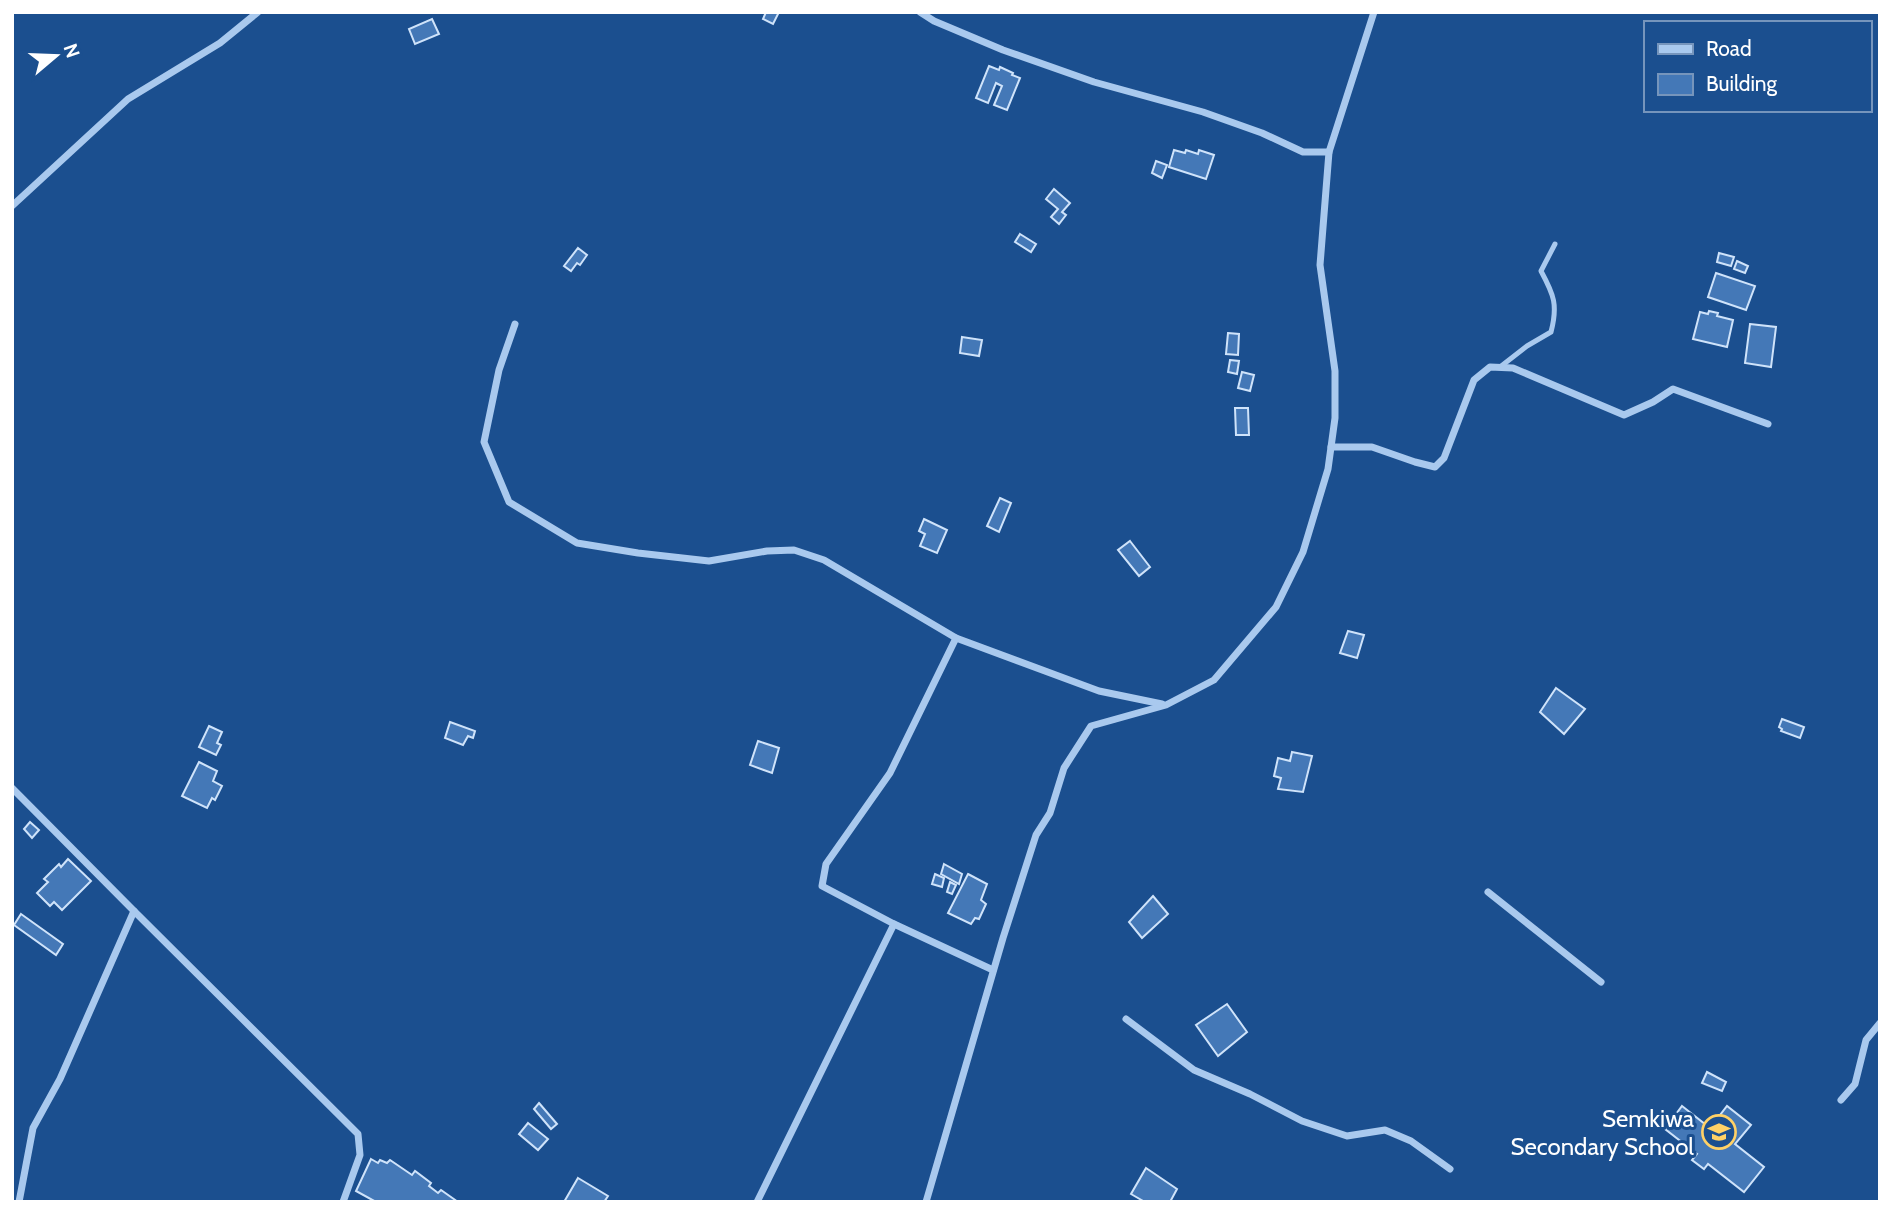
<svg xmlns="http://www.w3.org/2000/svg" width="1892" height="1214" font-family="Cabin,sans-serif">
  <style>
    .building { fill: #4478b7; stroke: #cfe3fa; stroke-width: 2 }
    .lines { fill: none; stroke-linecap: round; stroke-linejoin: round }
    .lane { stroke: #a9c9ee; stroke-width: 5 }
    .street { stroke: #a9c9ee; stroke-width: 7 }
    .labels { text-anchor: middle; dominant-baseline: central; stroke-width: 6; stroke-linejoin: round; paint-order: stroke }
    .poi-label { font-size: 24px; fill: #fff; stroke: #1b4f8f; text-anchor: end }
  </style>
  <rect width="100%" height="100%" fill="#1b4f8f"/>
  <!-- building -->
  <g class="building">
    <path d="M766,12h13l-6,12 -10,-5z"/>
    <path d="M432,19l7,15 -24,10 -6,-15z"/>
    <path d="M989,66l10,4 1,-3 13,6 -1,2 8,3 -13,32 -13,-5 8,-19 -6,-3 -8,20 -12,-5z"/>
    <path d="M1174,150l11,3 1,-3 12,4 1,-4 15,5 -8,24 -37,-12z"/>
    <path d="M1156,161l11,4 -5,13 -10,-5z"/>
    <path d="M1054,189l16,14 -8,9 4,3 -7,9 -8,-7 7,-8 -12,-10z"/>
    <path d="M1020,234l16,10 -5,8 -16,-10z"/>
    <path d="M578,248l9,7 -7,10 -3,-2 -6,8 -7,-5z"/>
    <path d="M1719,253l15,4 -3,9 -14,-4z"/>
    <path d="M1737,261l11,5 -3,7 -11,-4z"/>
    <path d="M1716,273l39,13 -9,24 -38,-13z"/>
    <path d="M1709,311l9,2 -1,3 16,4 -6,27 -34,-8 7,-27 8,2z"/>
    <path d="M1750,324l26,3 -5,40 -26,-4z"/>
    <path d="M1228,333l11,1 -1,21 -12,-1z"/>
    <path d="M962,337l20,3 -3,16 -19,-3z"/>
    <path d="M1230,360l9,1 -2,13 -9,-2z"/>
    <path d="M1242,372l12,3 -4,16 -12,-3z"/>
    <path d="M1235,408h13l1,27h-13z"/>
    <path d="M1000,498l11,5 -12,29 -12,-6z"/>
    <path d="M924,519l23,11 -10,23 -17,-7 5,-12 -6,-3z"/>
    <path d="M1130,541l20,26 -11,9 -21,-26z"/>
    <path d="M1348,631l16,4 -7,23 -17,-5z"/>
    <path d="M1556,688l29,21 -21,25 -24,-22z"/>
    <path d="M1782,719l22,8 -4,11 -19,-7 1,-2 -3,-2z"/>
    <path d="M450,722l25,9 -2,7 -5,-2 -5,9 -18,-7z"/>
    <path d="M209,726l13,6 -5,11 4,2 -5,10 -17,-8z"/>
    <path d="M758,741l21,7 -7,25 -22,-8z"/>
    <path d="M1292,752l20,4 -9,36 -25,-3 3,-11 -7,-2 4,-18 12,3z"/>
    <path d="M199,762l18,9 -4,10 9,5 -7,14 -3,-2 -5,10 -25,-12z"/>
    <path d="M30,822l9,8 -7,8 -8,-9z"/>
    <path d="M68,859l23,22 -29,29 -8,-8 -4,4 -13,-13 11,-11 -4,-3 15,-15 2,3z"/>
    <path d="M944,864l18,10 -3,10 -18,-10z"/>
    <path d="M935,874l9,4 -2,9 -10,-3z"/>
    <path d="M968,874l19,10 -6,16 5,4 -7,15 -4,-1 -4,6 -23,-11z"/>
    <path d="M950,882l6,3 -4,9 -5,-2z"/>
    <path d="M1153,896l15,18 -26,24 -13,-16z"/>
    <path d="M21,914l42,30 -7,11 -42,-30z"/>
    <path d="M1227,1004l20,28 -29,24 -22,-31z"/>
    <path d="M1707,1072l19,10 -4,9 -20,-8z"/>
    <path d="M539,1103l18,21 -6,5 -17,-20z"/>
    <path d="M1682,1106l28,22 17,-22 24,19 -16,19 29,23 -20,25 -36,-28 -4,5 -12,-9 5,-6 -32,-25z"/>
    <path d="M528,1123l20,16 -10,11 -19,-16z"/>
    <path d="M371,1159l7,4 2,-3 7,3 3,-3 22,15 3,-4 16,12 -2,3 9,7 3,-3 17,12h-82l-20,-11z"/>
    <path d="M1146,1168l31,21 -7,13h-25l-14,-8z"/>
    <path d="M578,1178l30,18 -4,6h-40z"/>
  </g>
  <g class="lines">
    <!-- lane -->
    <path class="lane" d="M1500,367l27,-21 24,-14c7,-27 3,-37 -10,-61l14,-27"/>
    <!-- street -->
    <g class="street">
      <path d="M920,12l14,9 69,29 91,32 109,30 59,21 41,19h26"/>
      <path d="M12,206l116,-107 92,-56 38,-31"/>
      <path d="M515,324l-16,46 -15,72 25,60 68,41 61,10 71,8 58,-10 27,-1 30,10 132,78"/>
      <path d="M1331,447h41l43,15 20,5 9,-9 30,-78 16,-13 23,1 111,47 29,-13 20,-13 95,35"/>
      <path d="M12,788l122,123 224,223 2,21 -17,47"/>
      <path d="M1488,892l113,90"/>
      <path d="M894,924l99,46"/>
      <path d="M1126,1019l68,51 56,24 52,27 45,15 38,-6 26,11 39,28"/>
      <path d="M1841,1100l14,-16 11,-44 14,-17"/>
      <path d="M19,1202l14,-74 27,-49 74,-168"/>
      <path d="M757,1202l137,-278 -72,-38 4,-22 64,-91 66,-135 143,53 63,13"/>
      <path d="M926,1202l77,-264 33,-103 14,-22 14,-45 27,-42 75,-21 48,-25 62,-73 27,-55 25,-83 7,-51v-47l-15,-106 9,-113 45,-140"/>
    </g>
  </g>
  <!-- icons -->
  <defs>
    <g id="school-ring" transform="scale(1.75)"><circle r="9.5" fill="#1b4f8f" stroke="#ffd166" stroke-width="1.5"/><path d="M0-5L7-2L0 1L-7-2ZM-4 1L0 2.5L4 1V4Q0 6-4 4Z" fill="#ffd166"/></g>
  </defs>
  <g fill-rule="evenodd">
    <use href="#school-ring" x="1719" y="1132"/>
  </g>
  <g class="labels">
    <!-- poi labels -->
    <g class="poi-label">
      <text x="1694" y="1118">Semkiwa<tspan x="1694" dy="28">Secondary School</tspan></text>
    </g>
  </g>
  <!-- border -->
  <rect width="1892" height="1214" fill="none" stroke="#ffffff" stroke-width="28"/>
  <!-- legend -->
  <rect x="1644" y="21" width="228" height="91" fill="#1b4f8f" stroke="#7695bc" stroke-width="2"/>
  <rect x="1658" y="44" width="35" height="10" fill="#a9c9ee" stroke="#7695bc" stroke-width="2"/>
  <text x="1706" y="56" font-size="21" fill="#ffffff">Road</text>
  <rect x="1658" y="74" width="35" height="21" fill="#4478b7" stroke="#7695bc" stroke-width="2"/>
  <text x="1706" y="91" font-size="21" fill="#ffffff">Building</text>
  <!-- north arrow -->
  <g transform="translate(56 56) rotate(71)" stroke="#1b4f8f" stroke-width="5" paint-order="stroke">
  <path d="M0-5L12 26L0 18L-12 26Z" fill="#ffffff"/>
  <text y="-10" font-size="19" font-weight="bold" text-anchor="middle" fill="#ffffff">N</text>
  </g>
</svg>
